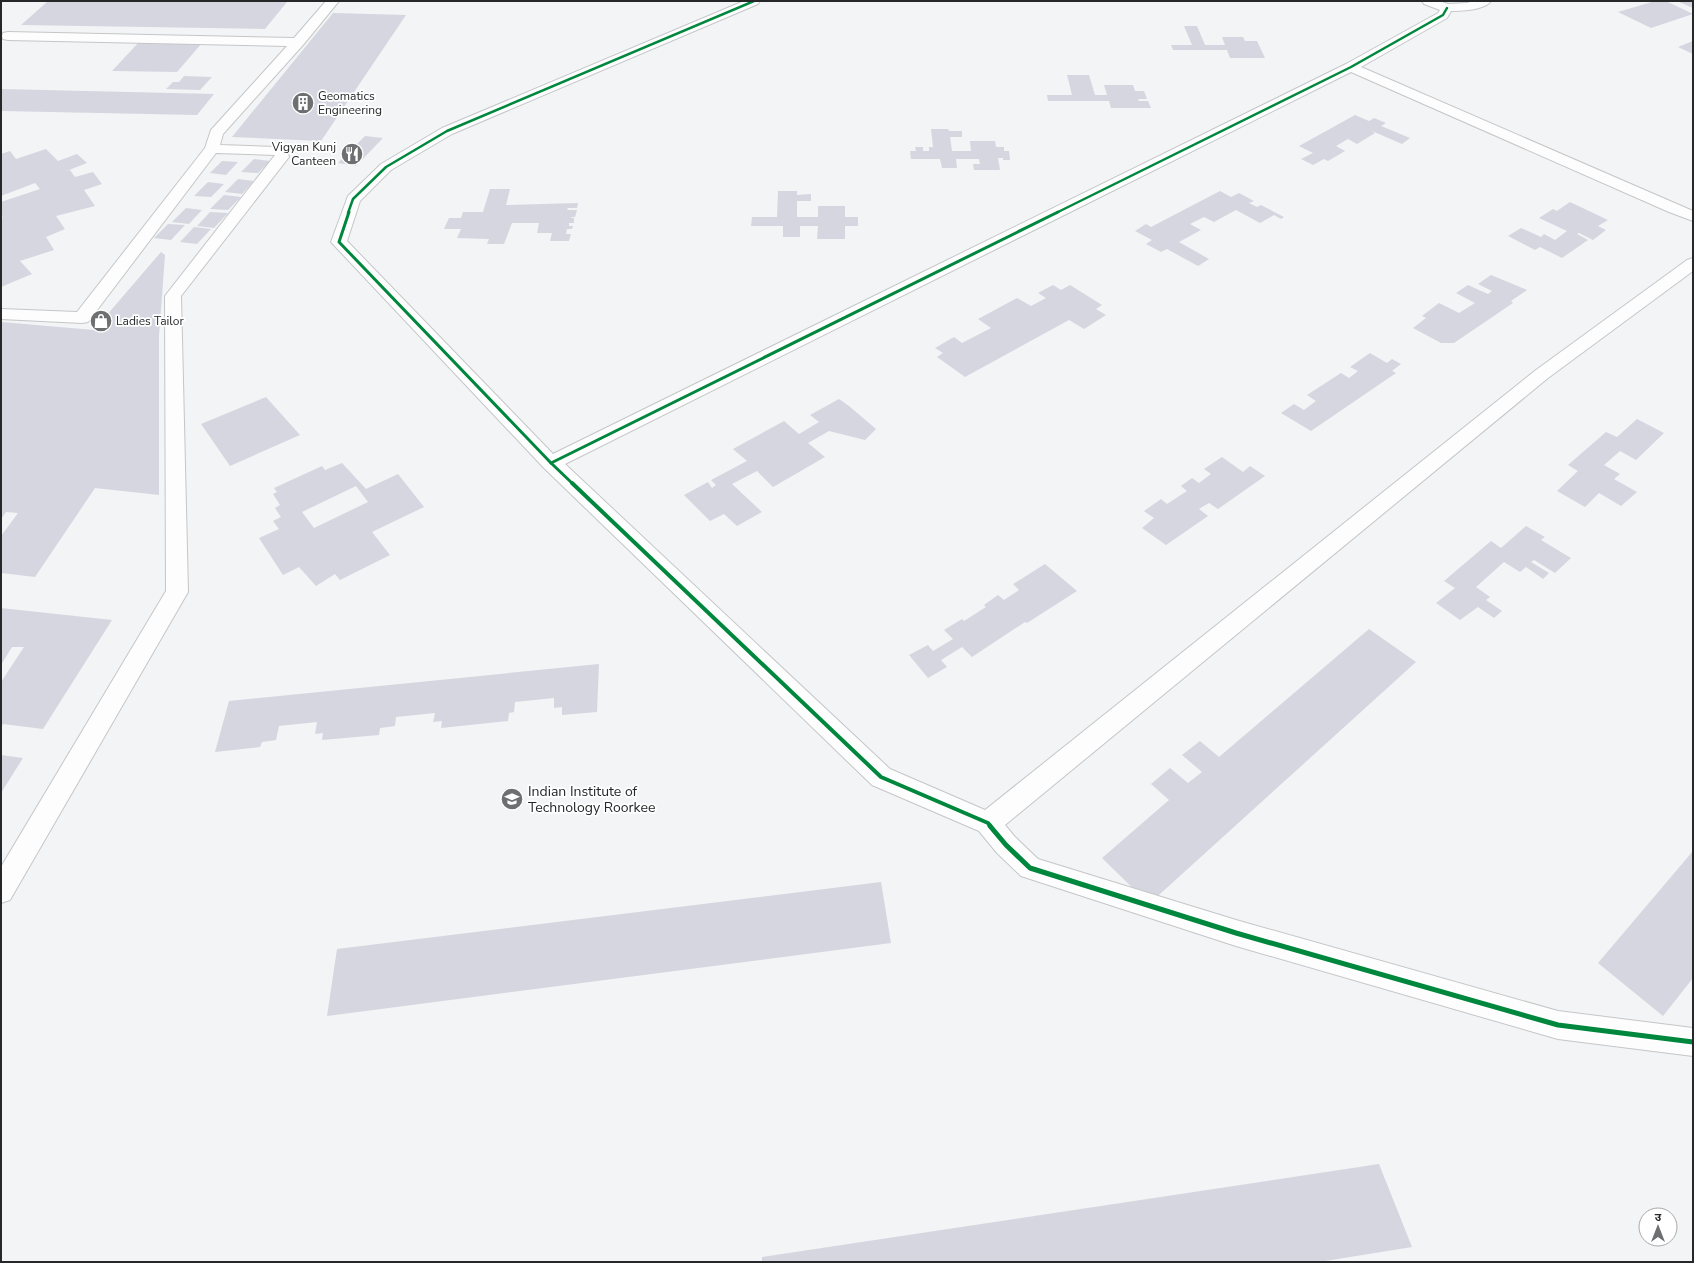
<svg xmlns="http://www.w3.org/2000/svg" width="1694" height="1263" font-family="'Nunito Sans','Noto Sans Devanagari',sans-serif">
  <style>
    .building { fill: #d6d6e0; fill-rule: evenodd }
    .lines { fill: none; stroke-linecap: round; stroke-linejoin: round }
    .minor-casing { stroke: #c5c6c7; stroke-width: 2 }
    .minor { fill: #fdfdfe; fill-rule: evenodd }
    .cycleway-far3-casing { stroke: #fff; stroke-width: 4 }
    .cycleway-far2-casing { stroke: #fff; stroke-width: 5 }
    .cycleway-far1-casing { stroke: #fff; stroke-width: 6 }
    .cycleway-casing { stroke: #fff; stroke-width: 8 }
    .cycleway-far3 { stroke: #00873e; stroke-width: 2.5 }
    .cycleway-far2 { stroke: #00873e; stroke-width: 3 }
    .cycleway-far1 { stroke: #00873e; stroke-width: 4 }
    .cycleway { stroke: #00873e; stroke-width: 5 }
    .labels { text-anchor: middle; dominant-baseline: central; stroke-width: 3.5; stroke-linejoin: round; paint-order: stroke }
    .far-poi-label { font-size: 12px; fill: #262728; stroke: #fff; text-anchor: start }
    .poi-label { font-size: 14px; fill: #262728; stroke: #fff; text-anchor: start }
  </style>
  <rect width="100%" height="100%" fill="#f2f4f6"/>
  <!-- building -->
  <g class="building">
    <path d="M48,1h177l62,1 -22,27 -244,-4z"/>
    <path d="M1655,1h11l27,13 -42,14 -33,-16z"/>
    <path d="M1677,1h16v7z"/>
    <path d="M333,13l73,2 -85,126 -89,-4z"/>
    <path d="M1184,26h13l8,19h20l-3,-8h21l2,4h12l8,17h-35l-3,-8h-54l-2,-5h21z"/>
    <path d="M140,41l62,2 -25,29 -65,-1z"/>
    <path d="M1693,41v13l-15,-7z"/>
    <path d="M1067,75h22l6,20h12l-3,-10h29l2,6h9l3,8h-9l1,2h9l3,7h-40l-2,-7h-61l-1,-6h25z"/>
    <path d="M184,76l28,1 -12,13 -34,-1 7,-7h6z"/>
    <path d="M1,89l213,5 -17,21 -196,-4z"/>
    <path d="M1355,115l14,6 5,-3 12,5 -5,3 29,12 -8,6 -30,-13 3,2 -18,11 -9,-5 -12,7 9,5 -17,10 -4,-2 -11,6 -12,-6 12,-6 -14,-7z"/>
    <path d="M931,129h17l1,2h13v6h-12l2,14h19l-1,-10h25l1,6h8v4h5l1,9h-7v-2h-5l2,12h-26l-1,-6h7l-1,-5h-23l1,9h-15l-2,-9h-29l-1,-8h6l-1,-4h8v4h6v-4h4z"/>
    <path d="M365,136l18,2 -27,28 -18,-3z"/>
    <path d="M46,149l12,12 19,-7 10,9 -23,9 6,-2 5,7 18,-5 9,12 -18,6 11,16 -39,10 9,13 -19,8 8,13 -34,11 12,13 -31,13v-68l2,-1 -2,-4v-12l39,-13 -5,-6 -34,13v-42l9,-3 6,8z"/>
    <path d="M254,159l16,2 -12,12 -17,-1z"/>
    <path d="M222,161l16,1 -12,13 -16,-2z"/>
    <path d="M238,179l16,2 -12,13 -17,-2z"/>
    <path d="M208,182l16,2 -13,13 -17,-1z"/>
    <path d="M490,189h20l-4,16 72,-2 -1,5h-9l-1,2h10l-2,7h-3l-1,1h3v5h-5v3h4l-1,3h-5l-1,5h5l-2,7h-19l2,-8h-15l2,-10h-27l-8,21h-17l2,-5 -32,-1 4,-9h-17l5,-11h12l2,-6h20z"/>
    <path d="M778,191h19v4l14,-1v7h-14v16h21v-11h27v11h13v9h-13v13h-28l1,-13h-18v11h-17v-11h-32l1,-9h25z"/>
    <path d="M1220,191l11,6 8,-4 15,8 -5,2 8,4 4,-2 23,12 -3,2 -7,-4 -14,8 -24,-13 -22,12 -10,-5 -14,7 11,6 -22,12 30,17 -11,7 -31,-17 -6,3 -15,-8 6,-4 -17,-9 11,-7 5,3z"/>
    <path d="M224,195l17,2 -13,13 -18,-1z"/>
    <path d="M1570,202l38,18 -10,6 8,4 -13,10 -14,-7 -2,1 11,6 -26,18 -22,-11 -5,3 -27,-14 13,-8 20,9 3,-3 11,6 12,-9 -28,-13 14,-9 4,2z"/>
    <path d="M186,208l16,2 -13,14 -17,-2z"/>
    <path d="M210,212l18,1 -14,15 -17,-2z"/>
    <path d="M168,224l17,1 -14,15 -17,-2z"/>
    <path d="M194,227l17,2 -14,15 -17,-2z"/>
    <path d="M161,252l4,3 -6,81v159l-64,-7 -60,89 -34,-4v-37l17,-23 -12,-1 -5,7v-197l93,8z"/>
    <path d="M1491,275l36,15 -16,11 2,2 -59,40h-13l-28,-15 13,-10 -4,-2 17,-13 20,10 16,-10 -19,-10 12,-8 20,9 4,-3 -14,-7z"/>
    <path d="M1053,285l8,5 9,-5 32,20 -6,4 10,6 -22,14 -15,-9 -104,57 -28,-20 6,-4 -8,-5 19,-11 8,6 29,-15 -13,-9 39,-21 14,8 15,-8 -8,-5z"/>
    <path d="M1370,353l17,10 5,-4 9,5 -9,7 4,2 -85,58 -30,-18 13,-9 10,6 12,-9 -9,-6 34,-22 8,5 9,-7 -8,-4z"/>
    <path d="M266,397l34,38 -70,31 -29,-42z"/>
    <path d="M839,399l10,7 27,23 -11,11 -36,-9 -21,12 17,14 -52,30 -16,-16 -25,13 30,28 -25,14 -13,-12 -14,7 -26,-26 24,-13 4,6 4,-3 -5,-5 36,-19 -14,-12 51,-28 15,13 20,-12 -9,-7z"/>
    <path d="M1637,419l27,14 -28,27 -16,-9 -16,14 16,9 -6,5 23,13 -16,14 -22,-13 -14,14 -28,-16 21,-20 -10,-6 38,-33 11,5z"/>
    <path d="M1222,457l21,15 7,-6 15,10 -47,33 -9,-6 -10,6 9,7 -42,29 -24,-17 12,-10 -10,-7 17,-12 6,5 20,-13 -6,-5 11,-8 7,5 12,-9 -7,-5z"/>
    <path d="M342,463l24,26 32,-15 26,33 -52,25 18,23 -50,25 -5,-6 -19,12 -17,-19 -16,8 -24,-37 20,-9 -6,-8 8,-4 -6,-9 5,-3 -7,-11 4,-2 -3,-4 48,-22 3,4zM356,486l12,16 -54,26 -12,-16z"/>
    <path d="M1526,526l19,11 -4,3 30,18 -16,15 -21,-13 -3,2 18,11 -6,6 -17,-12 -6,5 -16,-10 -28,25 14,10 -4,3 16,11 -8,7 -16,-11 -18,13 -24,-17 19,-15 -11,-7 47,-40 10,7z"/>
    <path d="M1045,564l32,27 -50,32 -2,-1 -53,35 -10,-10 -21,13 6,7 -19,11 -19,-23 19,-10 5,6 20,-12 -9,-9 18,-11 2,2 22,-14 -2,-2 14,-10 6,5 15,-10 -6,-6z"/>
    <path d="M1,608l111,12 -69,109 -40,-5 -2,4v-46l23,-35h-12l-11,18z"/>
    <path d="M1369,629l47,33 -267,242 -47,-46 67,-58 -18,-16 19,-16 18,15 14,-11 -20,-17 18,-14 19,16z"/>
    <path d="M599,664l-2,48 -35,3v-8l-8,1v-10l-39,4 -1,10 -5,1 -1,8 -67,7 1,-7 -9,1 2,-9 -39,4 -1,9 -15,2 -1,7 -57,5 1,-7 -8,1 2,-12 -38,4 -3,14 -14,2 -2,5 -45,5 14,-51z"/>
    <path d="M1,755l22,3 -22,35z"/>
    <path d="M1693,851v127l-30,38 -65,-53z"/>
    <path d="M881,882l10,61 -564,73 10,-67z"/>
    <path d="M1379,1164l33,83 -93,15h-557v-5z"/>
  </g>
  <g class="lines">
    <!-- minor casing -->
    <g class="minor-casing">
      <g id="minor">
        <path d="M326,1h13l-36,44 -80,89 -3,11 56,2 11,3 2,7 -108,139 7,296 -178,308 -9,3v-36l165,-276 -1,-295 110,-141 -59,-2 -128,169 -6,1 -81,-4v-10l76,3 128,-164 6,-18 76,-84 -279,-6 -5,-1 -1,-3 1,-3 5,-1 286,6z"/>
        <path d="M744,1h16l-2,3 -306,130 -61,36 -31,31 -13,40 206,213 793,-390 92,-51 2,-3 -16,-6 -2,-3h17l9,3 19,-1 6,-2h18c-6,9 -29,10 -40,10l-4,7 -86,49 332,144v10l-24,-9 -318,-140 -786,392 325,305 95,41 551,-440 151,-110 6,-2v13l-145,107 -543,447 10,12 23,22 198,61 322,91 135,17v28l-135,-17 -322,-93 -215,-70 -24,-23 -18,-22 -107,-46 -328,-317 -213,-226 17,-46 33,-32 61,-36z"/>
      </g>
    </g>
    <!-- minor -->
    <use href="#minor" class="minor"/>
    <!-- cycleway-far3 casing -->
    <g class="cycleway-far3-casing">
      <g id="cycleway-far3">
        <path d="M348,213l5,-14 33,-32 61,-36 307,-130"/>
        <path d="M1056,213l295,-146 92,-52 4,-7"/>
      </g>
    </g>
    <!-- cycleway-far2 casing -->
    <g class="cycleway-far2-casing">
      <g id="cycleway-far2">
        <path d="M349,212l-10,30 212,221 22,21"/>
        <path d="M551,463l507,-251"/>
      </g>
    </g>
    <!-- cycleway-far1 casing -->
    <g class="cycleway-far1-casing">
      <path id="cycleway-far1" d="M572,483l309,294 107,46 3,4"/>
    </g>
    <!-- cycleway casing -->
    <g class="cycleway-casing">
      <path id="cycleway" d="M990,826l16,19 24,23 206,65 322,92 135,17"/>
    </g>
    <!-- cycleway-far3 -->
    <use href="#cycleway-far3" class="cycleway-far3"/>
    <!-- cycleway-far2 -->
    <use href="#cycleway-far2" class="cycleway-far2"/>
    <!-- cycleway-far1 -->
    <use href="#cycleway-far1" class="cycleway-far1"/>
    <!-- cycleway -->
    <use href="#cycleway" class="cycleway"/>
  </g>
  <!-- icons -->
  <defs>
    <g id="building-disc" transform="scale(1.15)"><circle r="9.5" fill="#6d6f70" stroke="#fff"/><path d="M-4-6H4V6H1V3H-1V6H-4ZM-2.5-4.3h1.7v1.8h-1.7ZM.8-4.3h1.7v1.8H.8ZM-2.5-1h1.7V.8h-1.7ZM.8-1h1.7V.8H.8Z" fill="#fff"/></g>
    <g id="restaurant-disc" transform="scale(1.15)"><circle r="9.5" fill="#6d6f70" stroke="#fff"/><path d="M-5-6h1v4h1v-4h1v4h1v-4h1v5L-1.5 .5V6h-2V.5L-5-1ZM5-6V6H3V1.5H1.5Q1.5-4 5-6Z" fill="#fff"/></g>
    <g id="shop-disc" transform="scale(1.15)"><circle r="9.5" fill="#6d6f70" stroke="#fff"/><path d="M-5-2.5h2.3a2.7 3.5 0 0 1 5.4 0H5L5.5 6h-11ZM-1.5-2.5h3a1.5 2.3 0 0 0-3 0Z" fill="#fff"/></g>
    <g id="university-disc" transform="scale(1.15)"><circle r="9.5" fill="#6d6f70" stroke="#fff"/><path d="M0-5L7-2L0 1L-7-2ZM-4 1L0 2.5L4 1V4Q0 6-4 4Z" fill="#fff"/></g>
  </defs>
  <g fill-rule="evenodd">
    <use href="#building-disc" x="303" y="103"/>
    <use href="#restaurant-disc" x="352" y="154"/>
    <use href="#shop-disc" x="101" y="321"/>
    <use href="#university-disc" x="512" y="799"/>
  </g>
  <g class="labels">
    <!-- far-poi labels -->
    <g class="far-poi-label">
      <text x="318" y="96">Geomatics<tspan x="318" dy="14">Engineering</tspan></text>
      <text x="336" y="147" text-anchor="end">Vigyan Kunj<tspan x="336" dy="14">Canteen</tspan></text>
      <text x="116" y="321">Ladies Tailor</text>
    </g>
    <!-- poi labels -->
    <g class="poi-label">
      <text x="528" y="791">Indian Institute of<tspan x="528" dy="16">Technology Roorkee</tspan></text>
    </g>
  </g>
  <!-- border -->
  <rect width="1694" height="1263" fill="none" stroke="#262728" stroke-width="4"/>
  <!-- north arrow -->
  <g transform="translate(1658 1227)"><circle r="19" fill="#ffffff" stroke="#a8a9a9"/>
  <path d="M0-3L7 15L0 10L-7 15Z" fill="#6d6f70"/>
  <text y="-6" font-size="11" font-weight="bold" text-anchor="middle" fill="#262728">उ</text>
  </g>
</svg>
